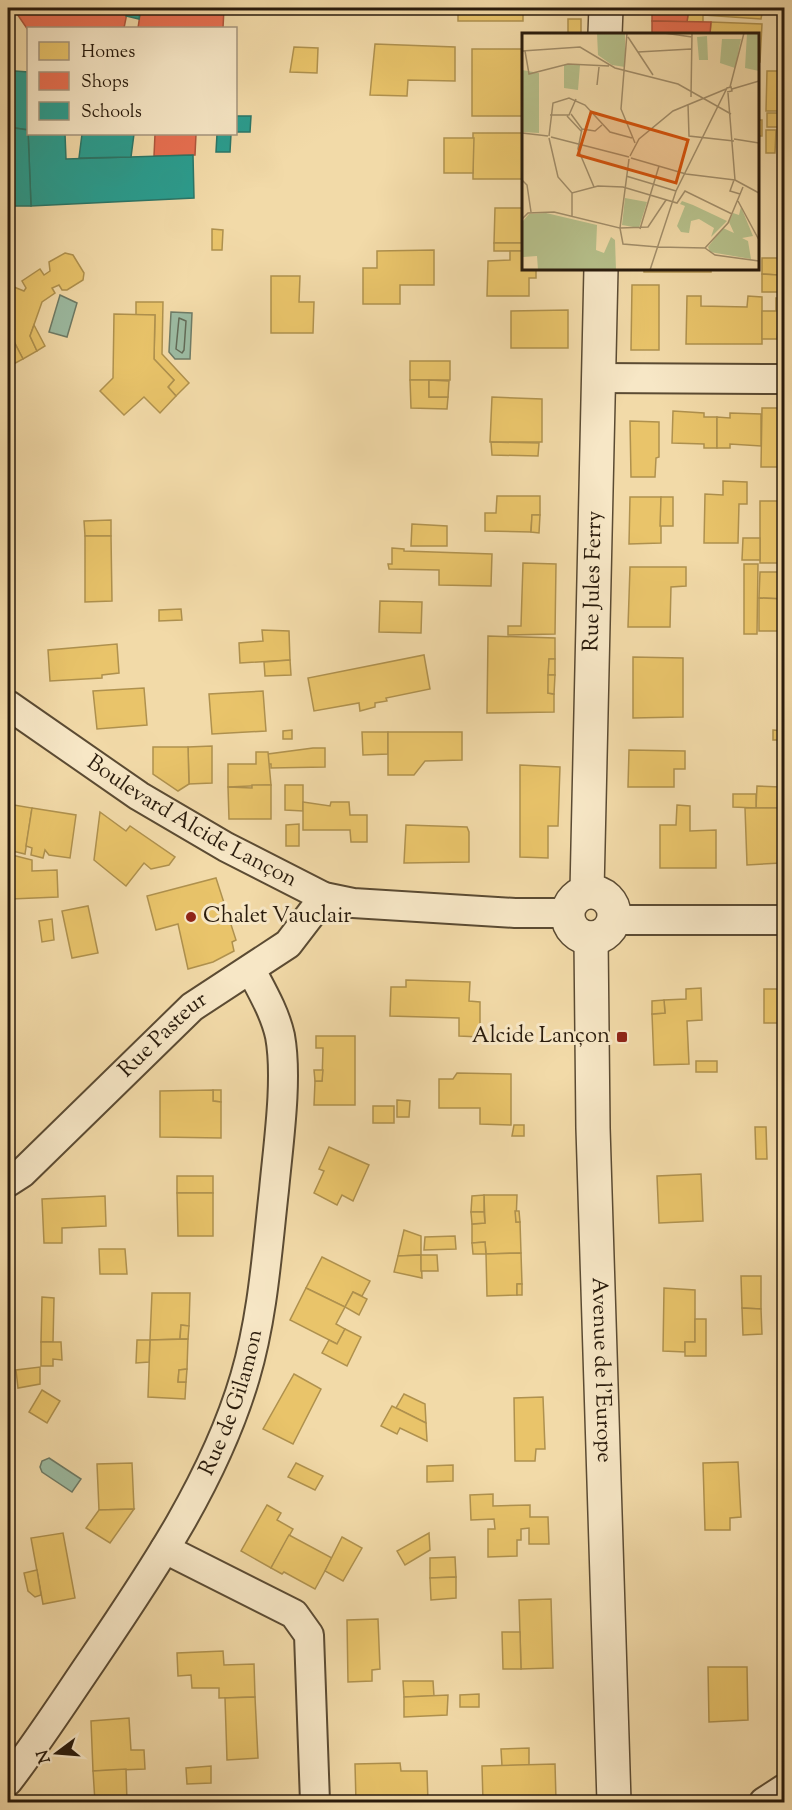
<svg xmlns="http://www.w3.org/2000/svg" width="792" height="1810" font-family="'Sorts Mill Goudy',serif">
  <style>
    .water { fill: #9cbba2; stroke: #6e7b66; stroke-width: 1.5 }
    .homes { fill: #e9c46a; stroke: #af914e; stroke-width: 1.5 }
    .shops { fill: #e76f51; stroke: #ae563c; stroke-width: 1.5 }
    .schools { fill: #2a9d8f; stroke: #2a7668; stroke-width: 1.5 }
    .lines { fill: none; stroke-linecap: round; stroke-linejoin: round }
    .shore { stroke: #626b57; stroke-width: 1.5 }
    .minor-casing { stroke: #5b4b33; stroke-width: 32 }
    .tertiary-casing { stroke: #5b4b33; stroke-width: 36 }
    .minor { stroke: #f7e7c6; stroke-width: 28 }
    .tertiary { stroke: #f7e7c6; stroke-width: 33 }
    .poi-dot { fill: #8f2418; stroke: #f7e7c6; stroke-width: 2 }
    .labels { text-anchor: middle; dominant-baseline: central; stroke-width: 6; stroke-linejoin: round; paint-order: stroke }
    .street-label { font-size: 22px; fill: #291b0c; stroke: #f7e7c6 }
    .poi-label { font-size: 22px; fill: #291b0c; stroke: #f7e7c6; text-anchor: start }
    .inset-road { fill: none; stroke: #a28e6a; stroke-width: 1.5 }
    .view { fill: #d5530c; fill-opacity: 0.15; stroke: #d5530c; stroke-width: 3 }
    .inset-edge { fill: none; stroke: #291b0c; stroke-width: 3 }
  </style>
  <rect width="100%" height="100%" fill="#f2daa8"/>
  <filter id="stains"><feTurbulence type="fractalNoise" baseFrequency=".00333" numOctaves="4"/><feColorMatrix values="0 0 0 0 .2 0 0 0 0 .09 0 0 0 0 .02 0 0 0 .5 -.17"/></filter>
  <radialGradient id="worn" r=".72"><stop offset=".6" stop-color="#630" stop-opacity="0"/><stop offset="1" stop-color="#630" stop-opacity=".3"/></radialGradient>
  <!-- water -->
  <g class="water">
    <path d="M60,295l17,8 -10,34 -18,-5z"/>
    <path d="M171,312l21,1 -2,46h-15l-6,-7z"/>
    <path d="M49,1458l32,21 -9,13 -30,-20 -2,-5 2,-6z"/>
  </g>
  <!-- homes -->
  <g class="homes">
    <rect x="458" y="8" width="65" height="13"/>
    <path d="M689,8h74l-2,11 -58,-4v7h-16z"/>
    <rect x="568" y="19" width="13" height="15"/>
    <path d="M711,22l51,2 -2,38h-2v-28h-48z"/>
    <path d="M375,44l80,3v34l-47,-1 -1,16 -37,-1z"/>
    <path d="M294,47l24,1 -1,25 -27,-1z"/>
    <path d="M472,49h51l1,67h-52z"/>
    <path d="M767,71h14l-1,22 4,1v17h-18z"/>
    <rect x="767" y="113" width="17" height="14"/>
    <rect x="758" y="120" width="4" height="16"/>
    <path d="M766,130h10l-1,23h-9z"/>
    <rect x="473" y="133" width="51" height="46"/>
    <path d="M444,138h30l-1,35h-29z"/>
    <path d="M495,208h29v35h-30z"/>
    <path d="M212,229l11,1 -1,20h-10z"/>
    <rect x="494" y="243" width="30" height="8"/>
    <path d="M434,250v35h-34v19h-37v-36h14v-17z"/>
    <path d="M510,251h14v17h12v10h-7v18h-42l1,-35 22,-1z"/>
    <path d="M65,253l8,2 11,18 -1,7 -16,10h-5l-3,-5 -7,3 3,5 -13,9 -12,34 7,15 -14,8 -14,-27 5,-3 -6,-5v-20l6,-17 10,4 2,-3 -4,-7 18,-12 4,6 6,-4 -1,-9z"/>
    <path d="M762,258h16v17l-16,-1z"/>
    <rect x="644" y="268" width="67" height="4"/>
    <path d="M762,274l16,1v17h-16z"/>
    <path d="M271,276h29l-1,26h15l-1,31h-42z"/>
    <path d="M632,285h27v65h-28z"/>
    <path d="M687,296h14v10l46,1 1,-11 14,1v47h-76z"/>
    <path d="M776,298h8v32h-6l-1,9h-15v-28h14z"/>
    <path d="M136,302h27l-1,52 27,29 -13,13 -8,-9 6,-7 -20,-21 1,-44h-19z"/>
    <path d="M568,310v38h-57v-37z"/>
    <path d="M114,314l41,1 -1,44 20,21 -6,7 8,9 -16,17 -16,-16 -20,18 -24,-24 13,-13z"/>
    <path d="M10,323l4,6 -5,3 14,27 -15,8v-43z"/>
    <path d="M34,325l11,21 -8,5 -7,-15z"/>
    <rect x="410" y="361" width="40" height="19"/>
    <path d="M410,380h19v17h19l-1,12 -36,-1z"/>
    <path d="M429,380l20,1 -1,16h-19z"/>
    <path d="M492,397l50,2v43h-52z"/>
    <path d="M762,408h22v59h-23z"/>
    <path d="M673,411l31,2v4h13v31h-13v-4l-32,-1z"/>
    <path d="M730,413l31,1v32l-31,-2v4h-13v-31l13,1z"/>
    <path d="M630,421l29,1v35l-3,1 -1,19h-24z"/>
    <path d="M491,442l48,1 -1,13 -46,-1z"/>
    <path d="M723,481l24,1v22h-8l-1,39h-34l1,-49 18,1z"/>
    <path d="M497,496h43v19h-8l-1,17 -46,-1v-18h11z"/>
    <path d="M630,497h31v46l-32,1z"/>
    <path d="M661,497h12v29h-13z"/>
    <rect x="760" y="501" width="19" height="62"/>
    <path d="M12,503l2,37 -4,1 2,39h-4v-76z"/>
    <path d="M532,515h8l-1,18 -8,-1z"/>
    <path d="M111,520v16h-26l-1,-15z"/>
    <path d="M412,524l35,2v20h-36z"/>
    <path d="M85,536h26l1,65 -27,1z"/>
    <path d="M743,538h17v22h-18z"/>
    <path d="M392,548l12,1v2l88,3 -1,32 -52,-1v-15l-50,-1 -1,-5h4z"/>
    <path d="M523,563l33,1 -1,70 -47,1v-9h13z"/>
    <path d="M744,564h14l-1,70h-13z"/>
    <path d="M630,567h56v19l-15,1 -1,40h-42z"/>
    <path d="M760,572h24v27l-25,-1z"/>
    <path d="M759,598l25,1v32h-25z"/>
    <path d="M380,601l42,1 -1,31 -42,-1z"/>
    <path d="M181,609l1,11 -23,1v-11z"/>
    <path d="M262,630l27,1 1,29 -50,3 -1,-20 24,-2z"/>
    <path d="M488,636l67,2v21h-6l-1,34 6,1v18l-67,1z"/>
    <path d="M117,644l2,29 -17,2v3l-52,3 -2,-31z"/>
    <path d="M424,655l6,34 -44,9 1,3 -12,2v4l-15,4 -1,-8 -45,8 -6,-33z"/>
    <path d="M633,657l50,1v59l-50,1z"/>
    <path d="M549,659h6v16h-7z"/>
    <path d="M290,660l1,15 -26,1 -1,-14z"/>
    <path d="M548,675h7l-1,19 -6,-1z"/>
    <path d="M144,688l3,37 -50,4 -4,-38z"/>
    <path d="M263,691l3,40 -54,3 -3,-40z"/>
    <path d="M292,730v9h-9v-8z"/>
    <path d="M773,730l11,1v9h-11z"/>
    <path d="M362,732h26v22l-25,1z"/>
    <path d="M388,732h74v28l-37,1 -11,14h-26z"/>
    <path d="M212,746v37l-23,1 -1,-37z"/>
    <path d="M153,747h35l1,37 -11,7 -25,-17z"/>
    <path d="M313,748h12v19l-54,1v-4h-3v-10z"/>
    <path d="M629,750l56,1v18h-11v18h-46z"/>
    <path d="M256,752h12l3,33 -43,2v-23h28z"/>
    <path d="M520,765l40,2 -2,59h-10v32l-28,-1z"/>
    <path d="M781,779l3,1v28h-28l1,-22 23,1z"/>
    <path d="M252,785h19v34h-42l-1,-32 24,1z"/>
    <path d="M285,785h18v26l-18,-1z"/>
    <path d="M733,794h23v14l-23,-1z"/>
    <path d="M303,802l27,4 1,-4h18l1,13h17v27h-16l-1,-12h-47z"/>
    <path d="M8,804l24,4 -7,46 -17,-4z"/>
    <path d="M677,805l13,1v25l26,-1v38h-56v-43h16z"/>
    <path d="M32,808l44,7 -6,43 -21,-3 -4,-5 -2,8 -12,-3 1,-7 -6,-2z"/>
    <path d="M745,808h39v45l-3,2v8l-34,2z"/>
    <path d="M100,812l26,19 4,-5 45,31 -6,8 -18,4 -7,-6 -18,23 -32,-26z"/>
    <path d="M299,824v22h-13v-21z"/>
    <path d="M406,825l61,2 2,5v30l-65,1z"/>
    <path d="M8,854l24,6v11l25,-1 1,27 -47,2z"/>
    <path d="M216,878l20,62 -4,2 2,9 -21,11 -25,7 -10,-45 -22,6 -9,-34z"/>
    <path d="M88,906l10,47 -26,5 -10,-47z"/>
    <path d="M52,919l2,21 -12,2 -3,-21z"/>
    <path d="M406,980l64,2 -1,19 11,1v35l-21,-1v-18l-69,-2 1,-29h15z"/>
    <path d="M701,988l1,32 -15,1 2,43 -35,1 -2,-51 13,-1 -1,-13 22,-1v-10z"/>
    <rect x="764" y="989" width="20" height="34"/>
    <path d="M664,1000l1,13 -13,1v-13z"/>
    <path d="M316,1036h39v69h-41l1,-24h7l1,-33h-7z"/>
    <rect x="696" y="1061" width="21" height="11"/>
    <path d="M314,1070h9l-1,11h-7z"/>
    <path d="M457,1073l54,1v51l-31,-1v-16h-41v-29h14z"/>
    <path d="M213,1090h8v12l-8,-1z"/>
    <path d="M213,1090v11l8,1v36l-61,-1v-46z"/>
    <path d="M397,1100l13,1 -1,16h-12z"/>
    <rect x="373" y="1106" width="21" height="17"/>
    <path d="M514,1125h10v11h-12z"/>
    <path d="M755,1127h11l1,32h-11z"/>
    <path d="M329,1147l40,18 -16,36 -11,-6 -5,10 -23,-12 10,-22 -5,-2z"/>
    <path d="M701,1174l2,47 -44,2 -2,-47z"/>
    <rect x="177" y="1176" width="36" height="17"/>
    <path d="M177,1193h36v43h-35z"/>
    <path d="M484,1195h33l-1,27h4l1,31 -35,1 -1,-12 -13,1v-19l13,-1z"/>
    <path d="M484,1195v17h-13l1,-16z"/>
    <path d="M105,1196l1,30 -44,2v15h-18l-2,-44z"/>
    <path d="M515,1211h4l1,11h-4z"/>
    <path d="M471,1212h13l1,11 -13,1z"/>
    <path d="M404,1230l17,6v19l-23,1z"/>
    <path d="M455,1236l1,13 -32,1 1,-13z"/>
    <path d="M485,1242l1,12h-13l-1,-11z"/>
    <path d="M99,1249h26l2,25h-27z"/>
    <path d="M8,1253h4l1,39h-5z"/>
    <path d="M521,1253l1,31h-5v11l-30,1 -1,-42z"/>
    <path d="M421,1255l1,23 -28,-6 4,-16z"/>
    <path d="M421,1255h16l1,16h-17z"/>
    <path d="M322,1257l48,24 -8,15 -9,-4 -8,15 -39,-19z"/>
    <path d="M741,1276h20v33l-19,-1z"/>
    <rect x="517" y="1284" width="5" height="11"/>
    <path d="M306,1288l39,19 -9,17 9,5 -8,15 -47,-24z"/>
    <path d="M664,1288l31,2v52h-10v10l-22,-1z"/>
    <path d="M8,1292h5l-2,13h-3z"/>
    <path d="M353,1292l14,7 -8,16 -14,-8z"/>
    <path d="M152,1293h38l-1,33 -8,-1 -1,14 -30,1z"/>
    <path d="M42,1297l12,1 -1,44h-12z"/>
    <path d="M742,1308l19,1 1,25 -19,1z"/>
    <path d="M695,1319h11v37h-21v-14h10z"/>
    <path d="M181,1325l8,1 -1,13h-8z"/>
    <path d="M345,1329l16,8 -14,29 -25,-13 7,-13 8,4z"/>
    <path d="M188,1339l-1,30 -8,1 -1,12h8l-1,17 -37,-2 2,-57z"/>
    <path d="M137,1340h13l-1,22 -13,1z"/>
    <path d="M41,1342h20l1,18 -9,-1v7h-12z"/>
    <path d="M40,1367v17l-22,4 -2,-18z"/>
    <path d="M187,1369l-1,13h-8l1,-12z"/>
    <path d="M294,1374l27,15 -28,55 -30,-15z"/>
    <path d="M42,1390l18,11 -13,22 -18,-11z"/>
    <path d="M404,1394l21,10 1,19 -30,-15z"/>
    <path d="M543,1397l2,52h-9l-1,12h-20l-1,-63z"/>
    <path d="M392,1406l34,17 1,18 -27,-13 -3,6 -16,-8z"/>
    <path d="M738,1462l3,55 -11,1v12h-25l-2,-67z"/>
    <path d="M132,1463l2,46 -35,1 -2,-46z"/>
    <path d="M296,1463l27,13 -8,14 -27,-13z"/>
    <path d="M453,1465v16l-26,1v-16z"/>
    <path d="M493,1494v12l37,-1v12h18l1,27h-20v-16l-8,1v11h-4v16l-29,1v-28h7l-1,-10 -23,1 -1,-25z"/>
    <path d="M267,1505l14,8 -4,7 16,9 -22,39 -30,-17z"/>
    <path d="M134,1509l-24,34 -24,-15 13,-18z"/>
    <path d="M63,1533l12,65 -32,6 -12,-66z"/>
    <path d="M429,1533l1,17 -25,15 -8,-14z"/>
    <path d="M289,1535l43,23 -17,31 -31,-17 -2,2 -11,-6z"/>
    <path d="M342,1537l20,11 -19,33 -18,-10z"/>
    <path d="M455,1557l1,20 -26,1v-20z"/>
    <path d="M37,1570l4,25 -6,2 -7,-6 -4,-18z"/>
    <path d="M456,1577v21l-25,2 -1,-22z"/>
    <path d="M551,1599l2,69 -32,1 -2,-69z"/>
    <path d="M378,1619l2,50 -8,1v11l-24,1 -1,-62z"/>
    <path d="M502,1632h18l1,37h-18z"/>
    <path d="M8,1645l2,51h-2z"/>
    <path d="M223,1651l1,14 30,-1 1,33 -36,1v-10h-27l-1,-13 -13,1 -1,-23z"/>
    <path d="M708,1667h39l1,53 -39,2z"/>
    <path d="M403,1681h30l1,15 -30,1z"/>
    <path d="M479,1694v13h-19v-12z"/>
    <path d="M448,1695l-1,20 -43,2v-20z"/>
    <path d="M255,1697l3,61 -31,2 -2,-62z"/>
    <path d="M129,1718l2,32h13l1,19 -52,2 -2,-50z"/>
    <path d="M529,1748v17l-27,1 -1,-17z"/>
    <path d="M400,1763l1,8h26l1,31h-72l-1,-38z"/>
    <path d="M555,1764l1,36 -73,2 -1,-36z"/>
    <path d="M211,1766v17l-24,1 -1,-16z"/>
    <path d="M126,1769l1,33h-32l-2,-31z"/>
  </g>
  <!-- shops -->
  <g class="shops">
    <path d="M13,8h115l-4,20 -96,2z"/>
    <path d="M141,8h83l-1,20h-85z"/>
    <path d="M652,8h37l-2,14 -35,-1z"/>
    <path d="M652,21l59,1 -1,12h-58z"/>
    <path d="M155,134h41l-1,21 -41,1z"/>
  </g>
  <!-- schools -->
  <g class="schools">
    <path d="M128,8h13l-2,11 -13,-3z"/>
    <path d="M15,71l13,1v62h37l1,25 127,-4 1,43 -163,8 -3,-76 -20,-3 3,-53z"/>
    <path d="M8,74h3l-3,30z"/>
    <path d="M236,116h15l-1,16h-14z"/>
    <path d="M8,127l20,3 3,76h-23z"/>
    <path d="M82,134h52l-3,23 -52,1z"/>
    <path d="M217,134h14l-1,18h-14z"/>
  </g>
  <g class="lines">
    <!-- shore -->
    <path class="shore" d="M179,318l7,3 -2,29 -2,3 -6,-4z"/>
    <!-- minor casing -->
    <g class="minor-casing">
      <g id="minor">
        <path d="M599,378l185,1"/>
        <path id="s1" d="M8,705l131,91 87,51 98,50 29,6 162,10h52"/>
        <path d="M614,920h170"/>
        <path id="s2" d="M8,1182l14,-9 170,-166 96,-63 36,-47"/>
        <path d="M165,1549l129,65 15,21 6,167"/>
        <path id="s3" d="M8,1781c30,-39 57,-81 85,-122 59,-87 122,-180 152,-282 18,-61 22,-125 29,-187 4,-44 14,-111 6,-154 -5,-23 -18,-45 -29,-66"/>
        <path d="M764,1802l20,-13"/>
      </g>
    </g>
    <!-- tertiary casing -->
    <g class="tertiary-casing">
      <g id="tertiary">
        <path d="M605,34l1,-26"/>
        <path id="s4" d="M587,891l14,-623"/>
        <circle cx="591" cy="915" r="23"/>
        <path id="s5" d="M591,938l2,190 21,674"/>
      </g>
    </g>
    <!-- minor -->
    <use href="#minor" class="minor"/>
    <!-- tertiary -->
    <use href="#tertiary" class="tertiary"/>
  </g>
  <!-- markers -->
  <g class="poi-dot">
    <circle cx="191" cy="917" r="6"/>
    <rect x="616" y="1031" width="12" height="12" rx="3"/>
  </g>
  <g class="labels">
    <!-- street labels -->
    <g class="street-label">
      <text stroke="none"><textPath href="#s4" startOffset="310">Rue Jules Ferry</textPath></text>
      <text stroke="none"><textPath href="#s1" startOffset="218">Boulevard Alcide Lançon</textPath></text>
      <text stroke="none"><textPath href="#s2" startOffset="214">Rue Pasteur</textPath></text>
      <text stroke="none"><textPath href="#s5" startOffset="432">Avenue de l'Europe</textPath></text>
      <text stroke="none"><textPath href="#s3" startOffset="442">Rue de Gilamon</textPath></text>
    </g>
    <!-- poi labels -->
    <g class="poi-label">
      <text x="203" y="917">Chalet Vauclair</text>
      <text x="610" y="1037" text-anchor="end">Alcide Lançon</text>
    </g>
  </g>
  <!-- overview -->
  <g transform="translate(522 33)">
    <rect width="237" height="237" fill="#f2daa8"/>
    <path d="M75,0h28v34l-13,-2 -14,-10zM225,0h12v38l-14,-3zM185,3l1,24h-9l-2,-23zM200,6h19l-6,29 -15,-5zM42,32h16l-2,25 -14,-2zM0,37l17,3v60l-17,-1zM103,165l22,4 -8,26 -17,-3zM160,168l11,4 34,16 -16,16 3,-9 -15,-9 -8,2 -2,12 -8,-1 -4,-6 8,-20 -5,-2zM219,174l12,29 -11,2 6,3 3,18 -41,-7 -2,-5 15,-19 11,5 -5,-11 4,-9 6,2zM24,180l51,12 -1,25 8,3 7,-16 4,3 1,30h-78l-1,-14 -14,1v-36l6,-7z" fill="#b6c08b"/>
    <path class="inset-road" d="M105,0l-6,76 14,34M142,0l28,4M106,4l25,38M0,18l58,-4 35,21 63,16 53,30M3,18l4,23 39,-10 41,2M116,19l53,-3M75,52l2,-18M208,54l14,-54M210,56l27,-8M206,60l7,87M169,64l1,-64M166,71l1,32 45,5M49,81l11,15 -4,20 16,38M28,82h19l7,-16M45,83l15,16M60,96l13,2 7,-6M0,100l26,3M27,103l4,-33 16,-5 16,7 25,27 22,6M29,104l78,20M27,105l9,39 14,16 26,-7 25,1 54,16 8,-12 47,23M212,106l25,4M108,123l9,-17 34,-28 53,-22M109,125l55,16 49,6M107,126l-9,69 28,-1 18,-27M104,143l50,15M0,147l5,5 4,27M212,147l-4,11 10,3M213,147l24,13M50,160v23M216,168l21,39M0,186l6,-6 26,-1 66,16 3,16 35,3M118,196l19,-63M136,214l47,1 23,-25 15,-36M183,215l10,7 44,6M128,237l26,-79 51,-103 4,-1 1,4 -5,1"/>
    <path class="view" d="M69,79l97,28 -12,43 -98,-28z"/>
    <rect width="237" height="237" class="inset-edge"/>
  </g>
  <!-- margin -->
  <rect width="792" height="1810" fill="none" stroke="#f2daa8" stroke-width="30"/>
  <rect x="9" y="9" width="774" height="1792" fill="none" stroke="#291b0c" stroke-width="3"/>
  <rect x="15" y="15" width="762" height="1780" fill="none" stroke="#291b0c" stroke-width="1.5"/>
  <!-- legend -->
  <rect x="27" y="27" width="210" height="108" fill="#f7e7c6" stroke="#a5957c" stroke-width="1.5"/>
  <rect x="39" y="42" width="30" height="18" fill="#e9c46a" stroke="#a5957c" stroke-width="1.5"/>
  <text x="81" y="57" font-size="18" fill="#291b0c">Homes</text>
  <rect x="39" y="72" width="30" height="18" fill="#e76f51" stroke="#a5957c" stroke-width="1.5"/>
  <text x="81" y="87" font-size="18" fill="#291b0c">Shops</text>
  <rect x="39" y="102" width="30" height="18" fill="#2a9d8f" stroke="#a5957c" stroke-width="1.5"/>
  <text x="81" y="117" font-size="18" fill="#291b0c">Schools</text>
  <!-- north arrow -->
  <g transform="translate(57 1753) rotate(254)" stroke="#f7e7c6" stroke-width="4.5" paint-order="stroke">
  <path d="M0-4.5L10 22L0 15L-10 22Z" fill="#291b0c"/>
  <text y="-9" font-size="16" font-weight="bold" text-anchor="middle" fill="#291b0c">N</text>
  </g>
  <rect width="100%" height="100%" filter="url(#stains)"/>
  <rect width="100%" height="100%" fill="url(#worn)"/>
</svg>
